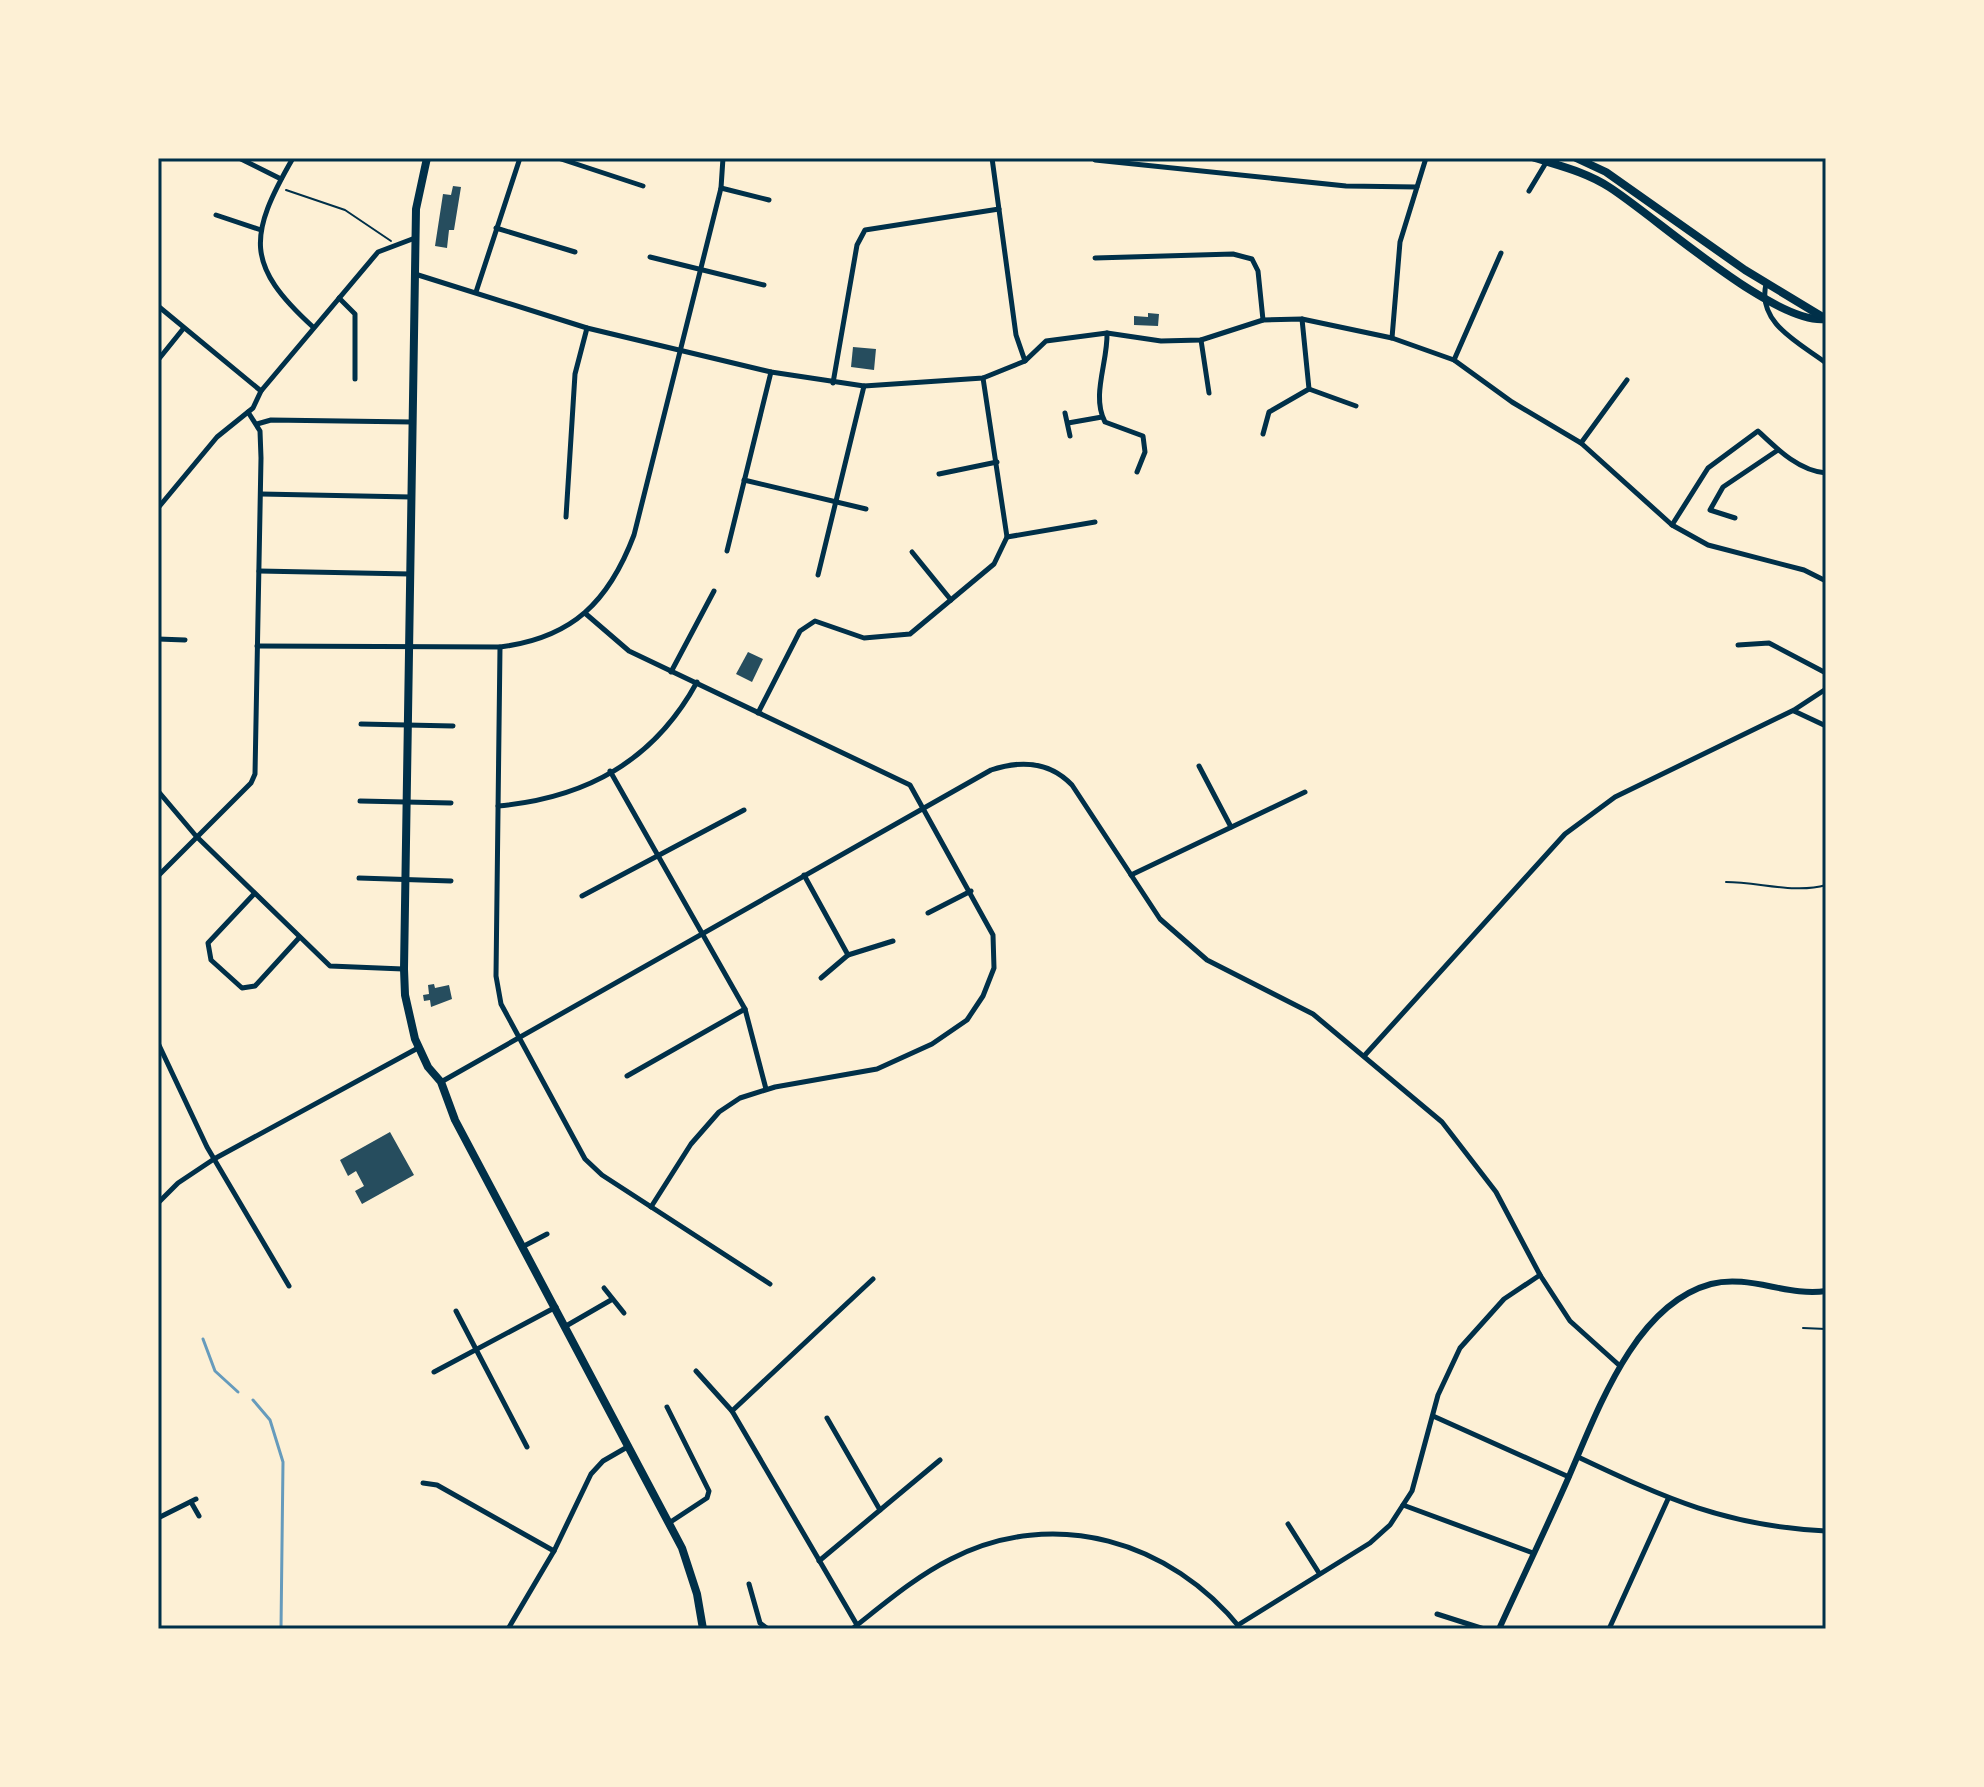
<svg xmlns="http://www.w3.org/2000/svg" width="1984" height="1787" font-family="'Work Sans',sans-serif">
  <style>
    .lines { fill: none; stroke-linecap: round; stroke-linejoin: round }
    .stream { stroke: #669bbc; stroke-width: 3 }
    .building { fill: #264d5e }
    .path { stroke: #003049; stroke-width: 2 }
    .service { stroke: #003049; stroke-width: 2 }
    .minor { stroke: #003049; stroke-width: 5 }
    .tertiary { stroke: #003049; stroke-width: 6 }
    .primary { stroke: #003049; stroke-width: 8 }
    .neatline { fill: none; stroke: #003049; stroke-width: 3 }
  </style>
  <rect width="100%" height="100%" fill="#fdf0d5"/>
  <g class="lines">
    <!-- stream -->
    <g class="stream">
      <path d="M203,1339l12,32 23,21"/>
      <path d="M253,1400l17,20 13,42 -2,167"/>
    </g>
  </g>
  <!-- building -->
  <g class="building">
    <path d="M453,186l8,1 -7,43h-5l-2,18 -12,-2 8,-52 8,1z"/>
    <path d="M1148,313l11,1 -1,12 -24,-1v-9l14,1z"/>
    <path d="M853,347l23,2 -2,21 -23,-3z"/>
    <path d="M748,652l15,7 -11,23 -16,-8z"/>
    <path d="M434,984l1,4 14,-3 3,14 -21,8 -1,-7 -6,1 -1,-6 6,-1 -1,-9z"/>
    <path d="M390,1132l24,43 -52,29 -7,-13 9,-5 -8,-15 -8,5 -8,-16z"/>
  </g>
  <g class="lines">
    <!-- path -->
    <g class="path">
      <path d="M286,190l59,20 46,31"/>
      <path d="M1726,882c33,0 69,12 100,3"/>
    </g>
    <!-- service -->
    <path class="service" d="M1803,1328l23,1"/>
    <!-- minor -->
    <g class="minor">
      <path d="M239,158l42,21"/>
      <path d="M293,158c-45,78 -48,107 20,169"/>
      <path d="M558,158l85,28"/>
      <path d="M992,158l24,177 9,26"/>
      <path d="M158,159l1,-1"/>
      <path d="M1095,160l251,26 71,1"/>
      <path d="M721,188l48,12"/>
      <path d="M1529,191l18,-30"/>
      <path d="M216,215l45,15"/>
      <path d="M496,228l79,24"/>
      <path d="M650,257l114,28"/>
      <path d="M1095,258l138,-4 19,5 6,12 5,49"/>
      <path d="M415,274l172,54 184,44 93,14 119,-8 42,-17 21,-20 61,-8 54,8 40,-1 62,-20 39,-1 90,19 62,22 58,42 69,41 91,82 36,20 96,25 22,11"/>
      <path d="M1766,284c-9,39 32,58 60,79"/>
      <path d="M476,292l44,-134"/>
      <path d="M339,298l16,16v65"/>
      <path d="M158,306l103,85"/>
      <path d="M1107,333c1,29 -16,63 -2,89l38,14 2,16 -8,20"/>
      <path d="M1392,338l8,-96 26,-84"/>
      <path d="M1201,340l8,53"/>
      <path d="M158,360l25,-31"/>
      <path d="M1454,360l47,-107"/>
      <path d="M833,383l24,-138 8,-15 134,-21"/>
      <path d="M1309,389l47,17"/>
      <path d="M1065,413l5,23"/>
      <path d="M1068,423l34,-6"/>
      <path d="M257,424l14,-4 141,2"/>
      <path d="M1263,434l6,-22 40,-23 -7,-70"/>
      <path d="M1581,443l46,-63"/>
      <path d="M939,474l58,-12"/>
      <path d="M744,480l122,29"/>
      <path d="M261,494l150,3"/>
      <path d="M158,508l59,-71 36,-29 8,-17 117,-139 37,-14"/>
      <path d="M566,517l9,-143 12,-46"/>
      <path d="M1735,518l-25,-8 13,-23 55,-37"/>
      <path d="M1672,525l36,-57 50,-37c19,18 41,40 68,42"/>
      <path d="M1007,537l88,-15"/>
      <path d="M727,551l44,-179"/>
      <path d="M912,552l39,48"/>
      <path d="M259,571l151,3"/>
      <path d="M818,575l46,-189"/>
      <path d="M586,614l43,37 281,134 83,150 1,33 -11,28 -16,24 -35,24 -55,25 -102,18 -35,11 -21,14 -28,32 -40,63"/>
      <path d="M158,639l27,1"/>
      <path d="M1738,645l31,-2 57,30"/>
      <path d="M257,646l243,1c73,-9 109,-46 134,-112l87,-347 2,-30"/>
      <path d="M500,647l-4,329 5,28 84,155 17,16 168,109"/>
      <path d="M671,672l43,-81"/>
      <path d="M1794,711l32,15"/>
      <path d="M758,713l42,-82 15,-10 49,17 46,-4 84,-70 13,-27 -24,-159"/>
      <path d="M361,724l92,2"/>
      <path d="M1199,766l32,61"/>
      <path d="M610,771l135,238 21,80"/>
      <path d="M158,791l38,45 134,130 73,3"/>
      <path d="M360,801l91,2"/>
      <path d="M498,806c88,-8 156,-45 199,-124"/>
      <path d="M804,875l44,80 45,-14"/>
      <path d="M1131,875l174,-83"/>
      <path d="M158,876l93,-93 4,-9 6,-316 -1,-27 -12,-19"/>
      <path d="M359,878l92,3"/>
      <path d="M254,894l-46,49 3,17 31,28 13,-2 43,-47"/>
      <path d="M582,896l162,-86"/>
      <path d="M928,913l43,-22"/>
      <path d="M821,978l27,-23"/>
      <path d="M158,1043l49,104 82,139"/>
      <path d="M1365,1055l200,-221 50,-37 179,-87 32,-21"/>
      <path d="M627,1076l118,-67"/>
      <path d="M441,1082l550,-312c30,-10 58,-9 81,15l88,134 47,41 106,54 129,108 54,70 44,83 30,46 50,45"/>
      <path d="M158,1203l20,-20 36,-24 204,-111"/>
      <path d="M524,1246l23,-12"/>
      <path d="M604,1288l20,25"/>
      <path d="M456,1311l71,136"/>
      <path d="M566,1326l45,-26"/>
      <path d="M696,1371l36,40 125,214"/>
      <path d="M434,1372l122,-65"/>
      <path d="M667,1407l42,84 -2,7 -38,25"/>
      <path d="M732,1411l141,-132"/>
      <path d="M1433,1416l136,61"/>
      <path d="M827,1418l53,92"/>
      <path d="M1578,1457c89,42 148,69 248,74"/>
      <path d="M423,1483l14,2 117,66"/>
      <path d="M191,1502l8,14"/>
      <path d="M1403,1505l130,48"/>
      <path d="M158,1518l38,-19"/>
      <path d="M1288,1524l31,49"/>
      <path d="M819,1561l121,-101"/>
      <path d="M749,1584l11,39 8,6"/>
      <path d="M1437,1614l47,15"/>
      <path d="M1238,1625l132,-82 20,-18 22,-34 26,-96 22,-47 44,-49 36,-24"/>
      <path d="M508,1629l46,-78 37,-77 12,-13 26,-15"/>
      <path d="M852,1629c32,-25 63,-52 99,-70 103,-53 220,-18 290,70"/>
      <path d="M1609,1629l59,-130"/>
    </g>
    <!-- tertiary -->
    <path class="tertiary" d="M1499,1629c21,-46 43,-92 64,-139 31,-68 67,-184 148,-206 38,-10 77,13 115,7"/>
    <!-- primary -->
    <g class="primary">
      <path d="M427,158l-11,51 -12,760 1,26 10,44 13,28 13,15 14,38 227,428 15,46 6,35"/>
      <path d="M1535,158c25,8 51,14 74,29 46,29 166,139 217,132"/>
      <path d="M1576,158l30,14 139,98 81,49"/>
    </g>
  </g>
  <!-- border -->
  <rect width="1984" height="1787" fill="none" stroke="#fdf0d5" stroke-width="320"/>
  <rect x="160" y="160" width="1664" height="1467" class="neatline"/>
</svg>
